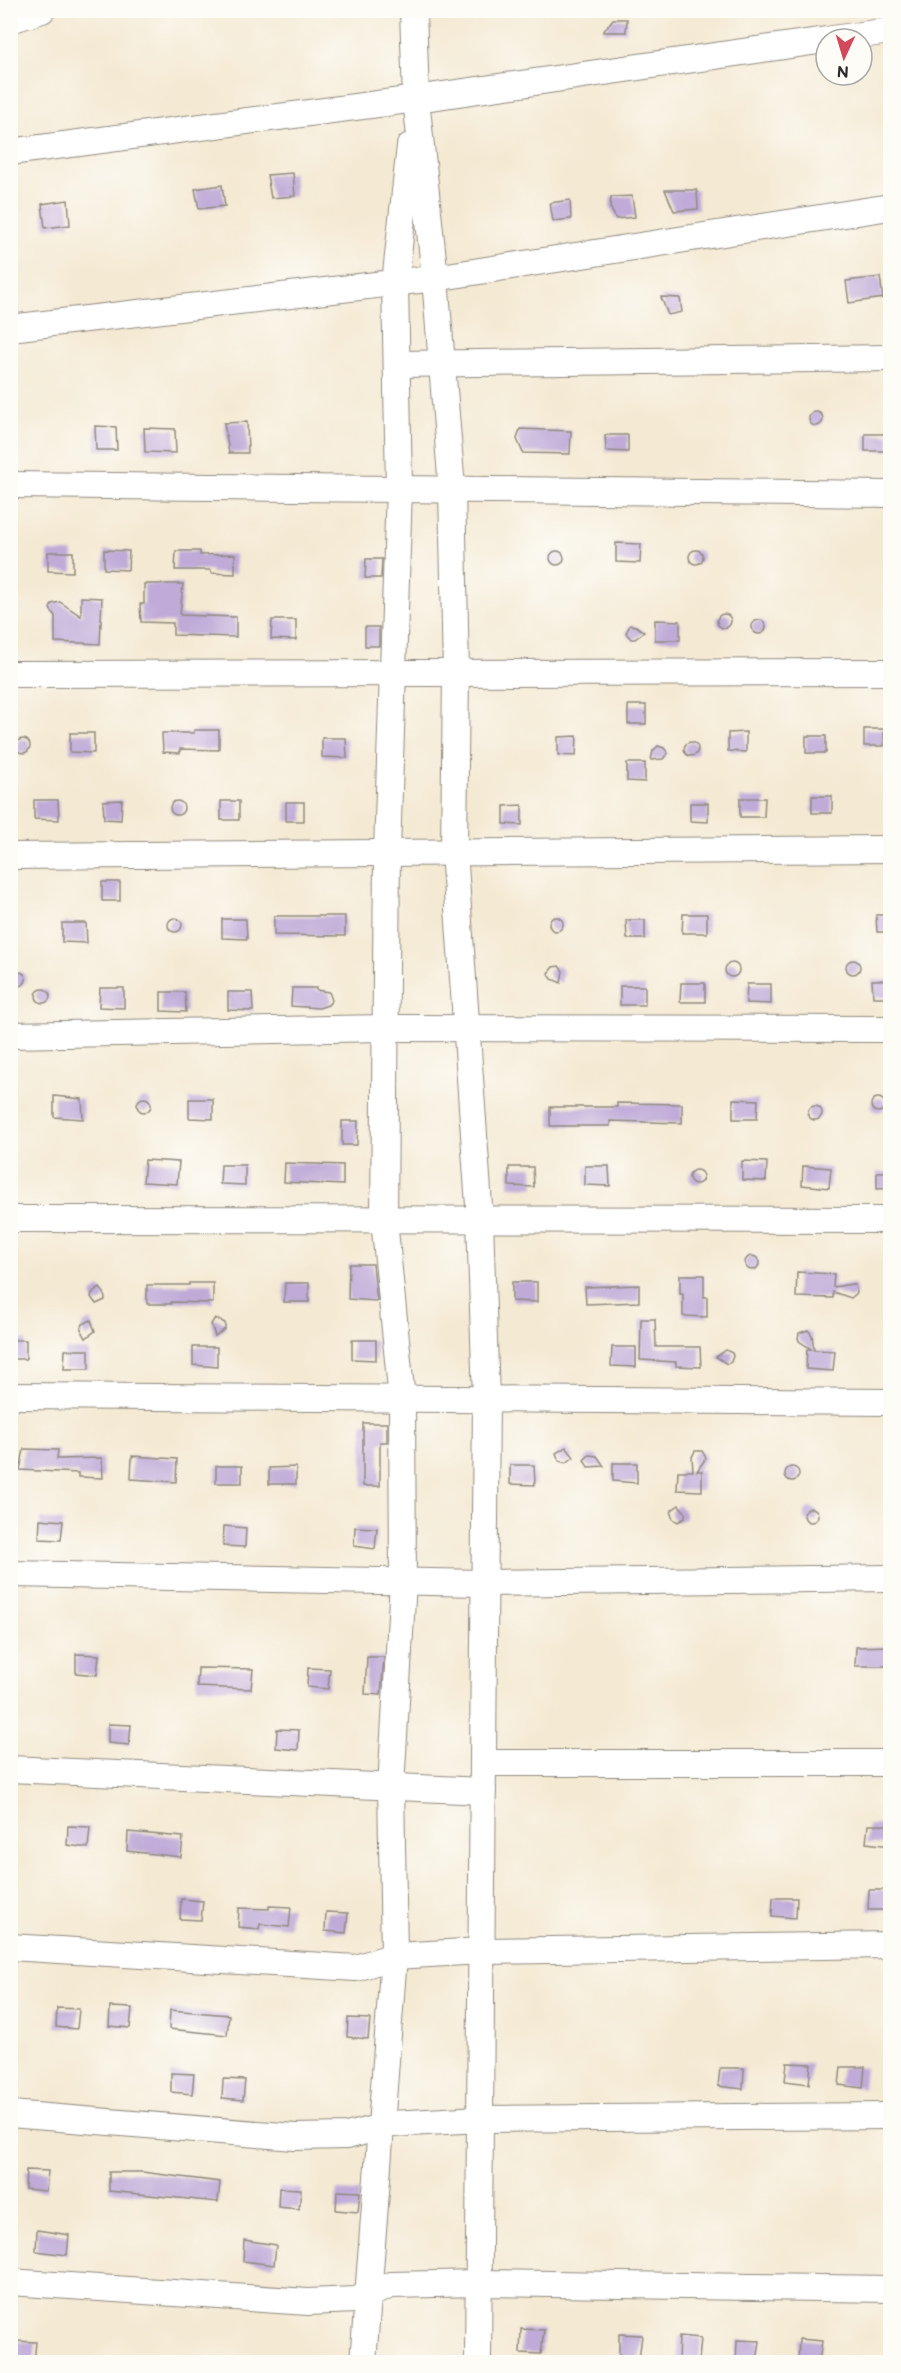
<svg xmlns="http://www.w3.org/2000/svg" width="901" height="2373" font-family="'Balsamiq Sans',sans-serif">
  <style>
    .building { fill: #bfaad8 }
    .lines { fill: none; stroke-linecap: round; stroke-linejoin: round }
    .minor-casing { stroke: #908a7f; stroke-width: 28 }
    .minor { stroke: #fff; stroke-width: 26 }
  </style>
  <rect width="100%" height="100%" fill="#fdfcf7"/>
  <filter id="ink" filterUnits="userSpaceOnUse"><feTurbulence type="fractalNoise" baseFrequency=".0167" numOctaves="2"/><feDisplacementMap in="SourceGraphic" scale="12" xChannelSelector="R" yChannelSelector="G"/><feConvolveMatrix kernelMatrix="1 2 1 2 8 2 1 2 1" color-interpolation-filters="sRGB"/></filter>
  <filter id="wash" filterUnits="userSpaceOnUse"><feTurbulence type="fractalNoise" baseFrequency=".008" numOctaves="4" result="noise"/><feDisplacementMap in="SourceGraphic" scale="24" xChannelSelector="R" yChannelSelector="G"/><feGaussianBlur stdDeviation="1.35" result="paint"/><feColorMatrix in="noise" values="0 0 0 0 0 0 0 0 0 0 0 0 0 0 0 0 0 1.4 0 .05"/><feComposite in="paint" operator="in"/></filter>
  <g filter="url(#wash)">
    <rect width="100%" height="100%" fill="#f4e9d3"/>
    <g id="blocks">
      <!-- building -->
      <g class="building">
        <path d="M613,19h14l-1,13h-23z"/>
        <path d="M293,173l2,23 -24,2 -4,-23z"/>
        <path d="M222,185l3,21 -26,3 -4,-20z"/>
        <path d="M665,190h32l1,19 -24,2z"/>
        <path d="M632,196l3,21 -19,2 -6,-12 1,-10z"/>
        <path d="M68,200l2,25 -25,3 -3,-24z"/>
        <path d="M570,200l1,19 -18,2 -3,-18z"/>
        <path d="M880,277l3,21 -34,5 -3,-22z"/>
        <path d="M661,297l19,1 2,14 -14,3z"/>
        <circle cx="816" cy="419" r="7"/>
        <path d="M247,422l1,31h-19l-5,-30z"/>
        <path d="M95,426l21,1 1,23h-21z"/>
        <path d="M144,428l31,1 1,24 -31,-1z"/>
        <path d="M520,429l51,2 -1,23 -47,-1 -6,-14z"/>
        <rect x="865" y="434" width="24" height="17"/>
        <path d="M605,435h23v17l-22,-1z"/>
        <path d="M616,543l25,1 -1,19 -24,-1z"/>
        <path d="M104,550l25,1 -1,19 -24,-1z"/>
        <circle cx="696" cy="557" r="7"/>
        <path d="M176,551h24v4l35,-1v20l-24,-1v-3h-36z"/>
        <circle cx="557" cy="558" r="7"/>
        <path d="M48,552h25v20l-25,-1z"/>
        <path d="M366,559h16l-1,19h-16z"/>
        <path d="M144,584h39l-3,31 56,2v20l-63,-2v-12l-32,-1 -1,-18h4z"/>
        <path d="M81,597l21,1 -2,46 -45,-2v-26l-5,-7 2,-5 8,-2 21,14z"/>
        <circle cx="724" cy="621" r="7"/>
        <path d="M272,620h24v20l-25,-1z"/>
        <path d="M655,620l25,1v19h-25z"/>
        <circle cx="759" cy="627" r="7"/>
        <path d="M630,625l6,1 8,6 -9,7h-4l-5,-6z"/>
        <rect x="365" y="627" width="14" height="19"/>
        <rect x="628" y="705" width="18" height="19"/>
        <rect x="864" y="729" width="20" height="17"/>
        <path d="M194,730h25v20l-39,-1v4l-17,-1 -1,-19h32z"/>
        <path d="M746,732v20l-18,-1v-18z"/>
        <path d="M70,733h24v20l-24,-1z"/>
        <path d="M577,736l-1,20 -18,-1v-18z"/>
        <rect x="806" y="736" width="20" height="17"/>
        <path d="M322,738h24l1,20 -25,-1z"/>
        <circle cx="23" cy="746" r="7"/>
        <circle cx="691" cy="749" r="7"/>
        <path d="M658,746l6,2 4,5 -5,6 -12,1 2,-9z"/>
        <path d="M627,763h18v19l-18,-1z"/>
        <rect x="812" y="796" width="20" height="17"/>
        <path d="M740,798h25l-1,19h-24z"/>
        <path d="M34,800h24l1,20 -25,-1z"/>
        <path d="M122,800l-1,20 -17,-1 -1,-18z"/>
        <rect x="221" y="801" width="18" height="19"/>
        <circle cx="177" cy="808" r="7"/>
        <rect x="286" y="802" width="18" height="19"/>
        <path d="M690,803h18v19l-18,-1z"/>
        <path d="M522,805v20l-18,-1v-18z"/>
        <rect x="102" y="882" width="18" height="19"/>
        <path d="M683,914h24v19h-25z"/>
        <path d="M876,915h15v17h-14z"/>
        <path d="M274,916h71v20l-71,-1z"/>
        <circle cx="556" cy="924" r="7"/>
        <circle cx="175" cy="925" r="7"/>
        <path d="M222,919h24l1,20 -25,-1z"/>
        <path d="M626,920h19v19h-18z"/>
        <path d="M62,923h24l1,20 -25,-1z"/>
        <circle cx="853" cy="967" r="7"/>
        <circle cx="732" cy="970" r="7"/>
        <path d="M559,966l4,5 -2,12 -9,-4 -4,-6 5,-6z"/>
        <circle cx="19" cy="979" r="7"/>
        <path d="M872,980h19v17h-18z"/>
        <path d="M681,983h24v19h-25z"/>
        <path d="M747,984h24v20l-25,-1z"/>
        <rect x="620" y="986" width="25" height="19"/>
        <path d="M100,988h24v20l-25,-1z"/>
        <path d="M292,988h24v2l13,2 3,8 -4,5 -9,3 -28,-2z"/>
        <circle cx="43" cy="996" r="7"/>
        <path d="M161,992h24l1,20 -25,-1z"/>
        <path d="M228,992h24l1,19 -25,-1z"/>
        <path d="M54,1096l28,3 1,20 -29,-2z"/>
        <circle cx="878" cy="1105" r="7"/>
        <circle cx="144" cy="1105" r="7"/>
        <path d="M189,1099h24v20l-24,-1z"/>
        <path d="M733,1099l25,1 -1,19h-24z"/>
        <path d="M617,1103l65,1v19l-72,-2v5h-60v-19h67z"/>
        <circle cx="815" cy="1113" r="7"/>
        <path d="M342,1121h16l-1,24h-15z"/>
        <path d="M145,1160l34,2 -2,22 -34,-2z"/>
        <path d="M742,1161l25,1 -1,19 -24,-1z"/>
        <path d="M285,1163l58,2v20l-59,-3z"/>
        <path d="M221,1165h24v20l-25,-1z"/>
        <path d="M585,1166h24l1,20 -25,-1z"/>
        <path d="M803,1166l28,2 -2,20 -27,-3z"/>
        <path d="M509,1167h24l1,20 -25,-1z"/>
        <circle cx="696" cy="1177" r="7"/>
        <path d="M877,1172h14v16l-14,1z"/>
        <circle cx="752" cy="1263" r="7"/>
        <path d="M349,1264h24l4,37 -29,-2z"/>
        <path d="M797,1272l37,2 -1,13 19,-3 3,1 2,8 -6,5 -18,-6v6l-37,-1z"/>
        <path d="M680,1275h24v22h3v20l-24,-1v-22h-3z"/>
        <path d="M512,1282h25v20l-25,-1z"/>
        <path d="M189,1283h24v20l-42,-1v2h-24v-19h42z"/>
        <path d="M285,1283h24v19h-25z"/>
        <path d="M639,1285v17l-53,2 -1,-17z"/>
        <path d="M100,1288l4,5 1,7 -9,4 -5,-7 1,-4z"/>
        <path d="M215,1318l10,5v6l-10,7 -4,-12z"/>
        <path d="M641,1319h14l1,28h44l1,20 -25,-1v-4l-36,-2z"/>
        <path d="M91,1320l4,11 -9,7 -5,-9 2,-5z"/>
        <path d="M808,1330l4,5 2,15 21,1 -2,20 -27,-2 1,-20h4l-12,-8 -1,-3 1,-5z"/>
        <rect x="10" y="1340" width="16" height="19"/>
        <path d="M352,1340h24v20l-24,-1z"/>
        <path d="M193,1347h24v20l-24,-2z"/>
        <path d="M612,1347h24v20l-25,-1z"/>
        <path d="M65,1350h24v19h-25z"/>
        <path d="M726,1350l6,3 1,3 -2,6 -4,2 -11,-7z"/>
        <path d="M363,1423h24v19h-7v44h-17z"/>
        <path d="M566,1447l8,10 -8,6 -7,-2 -3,-8z"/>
        <path d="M24,1449l34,1 -1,9 45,-1 1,20 -25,-1v-4l-58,-3z"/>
        <path d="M695,1451h7l4,7 -9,13h5v20l-25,-1 1,-19h15l-1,-14z"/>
        <path d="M589,1455l8,1 7,10 -16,1 -4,-7z"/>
        <path d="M132,1456l45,3 -1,23 -45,-3z"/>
        <path d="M613,1463h24v20l-24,-2z"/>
        <path d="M510,1465h24l1,20 -25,-1z"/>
        <rect x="216" y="1466" width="26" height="17"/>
        <path d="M296,1467v17h-27v-16z"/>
        <circle cx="792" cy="1474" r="7"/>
        <path d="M679,1505l6,7v6l-7,4 -5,-3 -2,-5 1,-4z"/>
        <circle cx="811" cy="1515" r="7"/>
        <path d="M40,1519l23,2 -2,19 -22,-1z"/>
        <path d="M224,1526l22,2 -1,19 -22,-1z"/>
        <path d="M355,1527l22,1 -2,21 -21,-3z"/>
        <path d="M891,1646v20h-36l1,-19z"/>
        <path d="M76,1654l23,1 -2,20 -21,-2z"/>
        <path d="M367,1657h17l-3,38 -16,-1z"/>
        <path d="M198,1668l55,1 -2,20 -54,-2z"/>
        <path d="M308,1668l22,1 -2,20 -21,-2z"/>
        <path d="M108,1724l23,1 -2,20 -21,-2z"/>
        <path d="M277,1729l22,1 -1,20 -22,-2z"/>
        <path d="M868,1825h23v21l-25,-3z"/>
        <path d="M68,1826l22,1 -2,21 -21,-3z"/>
        <path d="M128,1832l55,5 -2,20 -54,-6z"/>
        <path d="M869,1890h22v20h-23z"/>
        <path d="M773,1898h24l-1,20 -24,-2z"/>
        <path d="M181,1899l22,2 -2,19 -21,-1z"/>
        <path d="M269,1906l22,1 -2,20 -29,-3 -1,5 -21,-2 1,-19 30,1z"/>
        <path d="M326,1912l22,1 -2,20 -21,-2z"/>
        <path d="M110,2007l22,1 -2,20 -21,-2z"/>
        <path d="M57,2008l22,1 -2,20 -21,-2z"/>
        <path d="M170,2010l59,5 -2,20 -58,-6z"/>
        <path d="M348,2018l22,1 -2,20 -21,-2z"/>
        <path d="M787,2063l24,1 -2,20 -24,-3z"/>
        <path d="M841,2067h24l-2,21 -24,-3z"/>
        <path d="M720,2068h24l-1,21 -25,-3z"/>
        <path d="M171,2073l23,1 -2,20 -21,-2z"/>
        <path d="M223,2079l22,1 -2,20 -21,-2z"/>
        <path d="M26,2170l22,1 -2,20 -21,-2z"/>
        <path d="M109,2172h33l78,10 -2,20 -109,-11z"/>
        <path d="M279,2188l22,1 -2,20 -21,-2z"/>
        <path d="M337,2191l23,1 -2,20 -22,-2z"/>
        <path d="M37,2230l32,5 -2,20 -31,-4z"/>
        <path d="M244,2240l32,5 -2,20 -31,-4z"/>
        <path d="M521,2329l23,1 -3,24 -21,-1z"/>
        <path d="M619,2334l23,1 -3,24h-20z"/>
        <path d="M679,2336l22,2 -2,23h-21z"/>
        <path d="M799,2339l23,2 -3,21h-21z"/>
        <path d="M737,2340l23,1 -3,21h-21z"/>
        <path d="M14,2341l22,1 -2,20h-21z"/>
      </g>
    </g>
  </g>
  <g filter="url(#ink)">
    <use href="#blocks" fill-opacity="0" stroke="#908a7f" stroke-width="1.5"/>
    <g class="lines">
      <!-- minor casing -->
      <g class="minor-casing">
        <g id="minor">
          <path d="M413,10l3,89 19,179 17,211 4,183 -2,179 26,369 6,179 -8,963"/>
          <path d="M10,20l32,-10"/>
          <path d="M832,39l58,-8"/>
          <path d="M10,152l406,-53 410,-59"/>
          <path d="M10,328l425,-50 455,-71"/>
          <path d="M397,364l493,-6"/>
          <path d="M10,485l880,9"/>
          <path d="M10,674l880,-2"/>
          <path d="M10,856l880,-7"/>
          <path d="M10,1035l376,-7 504,1"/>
          <path d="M10,1219l880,1"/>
          <path d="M10,1396l880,6"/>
          <path d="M10,1574l474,9 406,-5"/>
          <path d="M484,1763h406"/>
          <path d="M10,1769l473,22"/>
          <path d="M10,1947l346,21 38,-12 88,-5 408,-6"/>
          <path d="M10,2114l285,23 52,-1 45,-12 88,-5 410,-3"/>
          <path d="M10,2282l298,20 48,-2 35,-15 88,-2 411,6"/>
          <path d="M363,2362l31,-406 -3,-169 12,-205 -1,-182 -18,-180 3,-368 12,-364 -4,-205 15,-137"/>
        </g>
      </g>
      <!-- minor -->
      <use href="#minor" class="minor"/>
    </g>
  </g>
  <!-- margin -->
  <rect width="901" height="2373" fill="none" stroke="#fdfcf7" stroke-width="36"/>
  <!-- north arrow -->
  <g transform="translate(844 57) rotate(184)"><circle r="28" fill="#fdfcf7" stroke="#a9a8a5" stroke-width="1.5"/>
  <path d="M0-4.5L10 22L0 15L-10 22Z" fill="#d1495b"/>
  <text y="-9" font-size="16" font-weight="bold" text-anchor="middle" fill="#2b2b2b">N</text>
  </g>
</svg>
